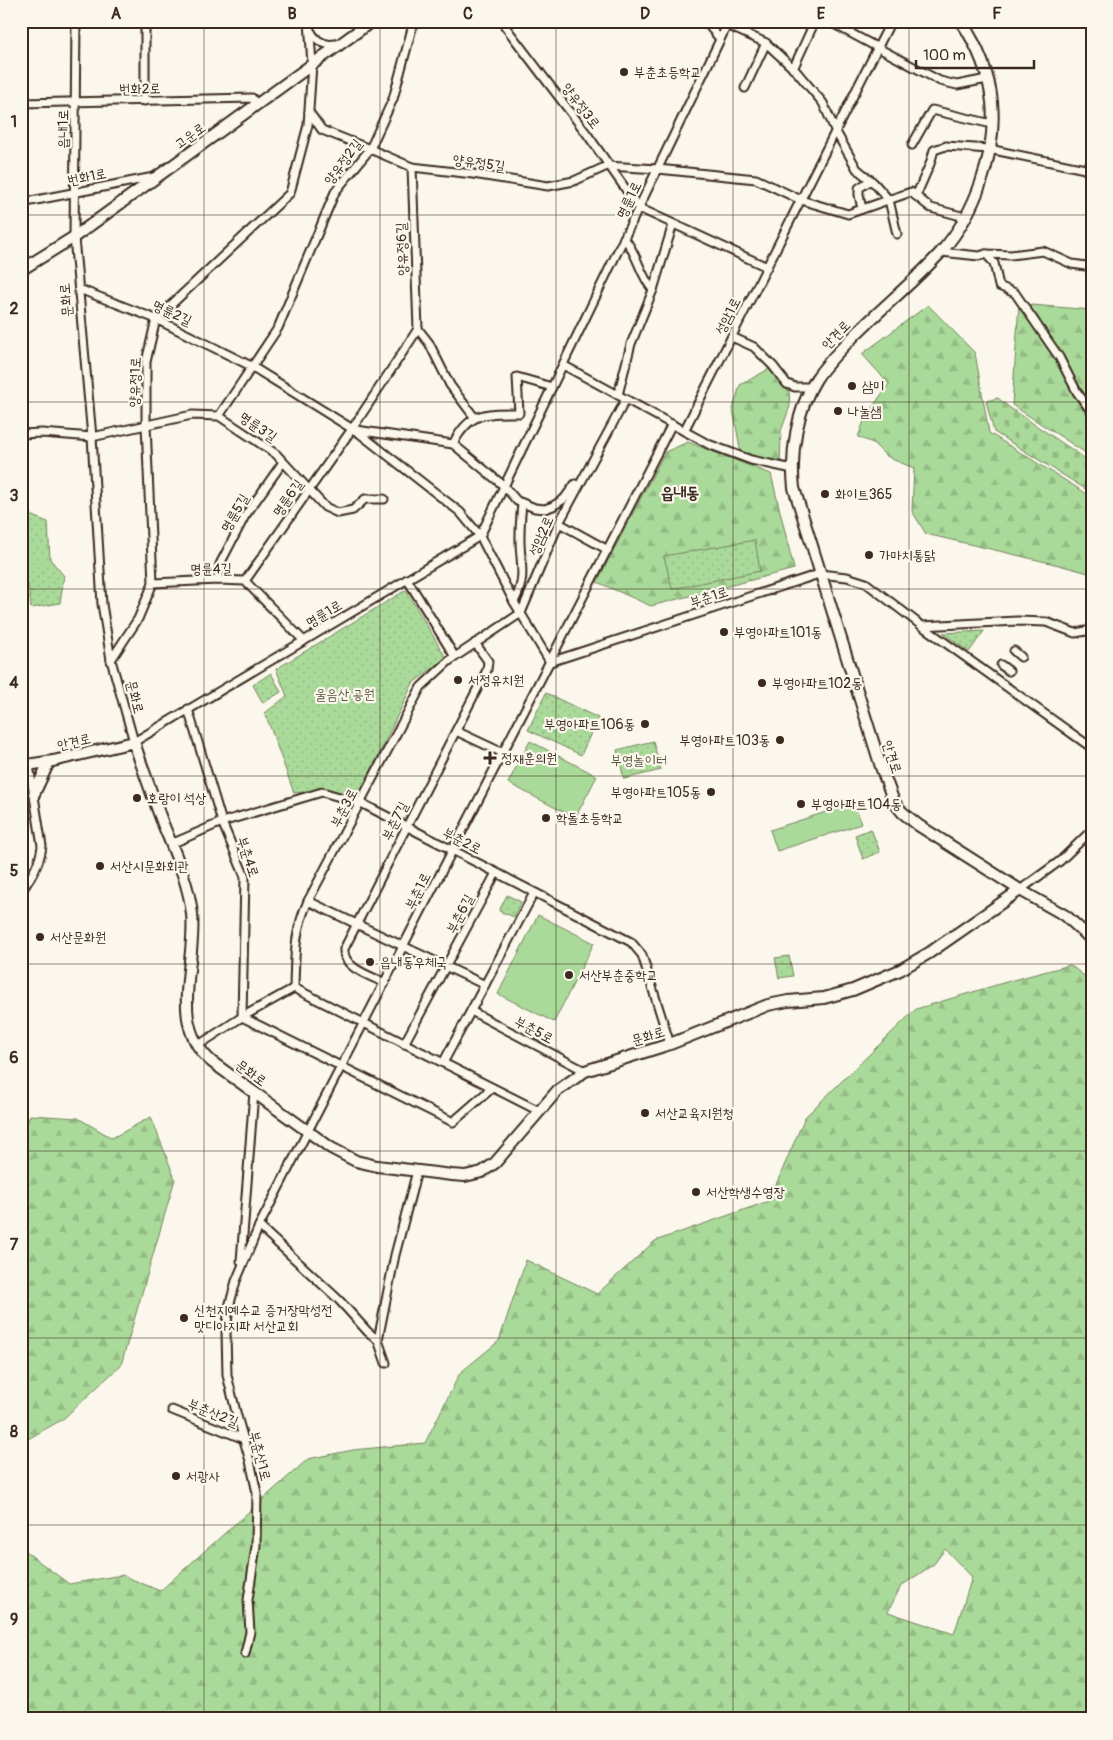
<svg xmlns="http://www.w3.org/2000/svg" width="1113" height="1740" font-family="Pangolin,'Poor Story',sans-serif">
  <style>
    .forest { fill: url(#forest-firs); stroke: #72825c; fill-rule: evenodd }
    .cemetery { fill: url(#cemetery-stones); stroke: #72825c }
    .park { fill: url(#park-dots); stroke: #72825c }
    .garden { fill: #aada9a; stroke: #72825c }
    .lines { fill: none; stroke-linecap: round; stroke-linejoin: round }
    .street-casing { stroke: #3b2a1e; stroke-width: 11 }
    .secondary-casing { stroke: #3b2a1e; stroke-width: 14 }
    .street { stroke: #fbf7ec; stroke-width: 7 }
    .secondary { stroke: #fbf7ec; stroke-width: 10 }
    .grid { fill: none; stroke: #3b2a1e; stroke-width: 1; stroke-opacity: 0.55 }
    .poi-dot { fill: #3b2a1e; stroke: #fbf7ec; stroke-width: 2 }
    .labels { text-anchor: middle; dominant-baseline: central; stroke-width: 4.5; stroke-linejoin: round; paint-order: stroke }
    .poi-label { font-size: 14px; fill: #3b2a1e; stroke: #fbf7ec; text-anchor: start }
    .street-label { font-size: 14px; fill: #3b2a1e; stroke: #fbf7ec }
    .park-label { font-size: 14px; fill: #57563d; stroke: #fbf7ec }
    .quarter-label { font-size: 16px; font-weight: bold; fill: #3b2a1e; stroke: #fbf7ec }
    .neatline { fill: none; stroke: #3b2a1e; stroke-width: 2 }
    .grid-label { font-size: 16px; text-anchor: middle; font-weight: bold; fill: #3b2a1e }
  </style>
  <defs>
    <pattern id="forest-firs" width="22" height="20" patternUnits="userSpaceOnUse" patternTransform="scale(1.25)"><rect width="22" height="20" fill="#aada9a"/><path d="M5 1l3.5 6h-7zM16 11l3.5 6h-7z" fill="#93bb84"/></pattern>
    <pattern id="cemetery-stones" width="16" height="16" patternUnits="userSpaceOnUse" patternTransform="scale(1.25)"><rect width="16" height="16" fill="#aada9a"/><path d="M2 7V4a2 2 0 0 1 4 0v3zM10 15v-3a2 2 0 0 1 4 0v3z" fill="#93bb84"/></pattern>
    <pattern id="park-dots" width="8" height="8" patternUnits="userSpaceOnUse" patternTransform="scale(1.25)"><rect width="8" height="8" fill="#aada9a"/><path d="M2 2h.1M6 6h.1" fill="none" stroke="#93bb84" stroke-width="1.8" stroke-linecap="round"/></pattern>
  </defs>
  <rect width="100%" height="100%" fill="#fbf7ec"/>
  <filter id="ink" filterUnits="userSpaceOnUse"><feTurbulence type="fractalNoise" baseFrequency=".02" numOctaves="2"/><feDisplacementMap in="SourceGraphic" scale="10" xChannelSelector="R" yChannelSelector="G"/><feConvolveMatrix kernelMatrix="1 2 1 2 8 2 1 2 1" color-interpolation-filters="sRGB"/></filter>
  <g filter="url(#ink)">
    <!-- forest -->
    <g class="forest">
      <path d="M1019,304l73,6v147l-80,-52z"/>
      <path d="M928,305l47,48 14,80 98,61 5,1v79l-33,-9 -133,-31 -14,-23 2,-43 -20,-8 -9,-5 -12,-12 -15,-6 8,-21 23,-32 -27,-30z"/>
      <path d="M769,369l20,23 1,14 -9,25 -1,37 -39,-14 -8,-45 7,-24z"/>
      <path d="M688,442l83,32 23,95 -143,37 -54,-24 68,-130z"/>
      <path d="M1070,965l22,17v737h-1071v-171l48,36 53,-9 38,16 148,-132 45,-9 72,-7 35,-70 39,-32 27,-81 71,34 58,-53 114,-40 36,-84 111,-108 97,-29zM945,1549l27,28 -18,57 -66,-22 13,-26 33,-22z"/>
      <path d="M30,1115l48,3 34,20 39,-21 24,62 -54,186 -58,54 -42,24v-302z"/>
    </g>
    <!-- cemetery -->
    <path class="cemetery" d="M998,398l12,10 82,55v30l-98,-61 -8,-31z"/>
    <!-- park -->
    <g class="park">
      <path d="M21,503l6,1 5,12 16,6 2,37 14,17 -4,27 -29,5 -3,-24h-7z"/>
      <path d="M755,540l5,31 -88,18 -8,-33z"/>
      <path d="M406,590l40,68 -33,25 -56,117 -31,-10 -32,3 -29,-80 22,-17 -11,-27z"/>
      <path d="M984,631l-15,21 -26,-19z"/>
      <path d="M271,673l10,19 -18,11 -10,-18z"/>
      <path d="M546,693l52,25 -17,37 -53,-25z"/>
      <path d="M653,741l8,29 -37,9 -7,-29z"/>
      <path d="M871,829l9,23 -17,7 -8,-24z"/>
      <path d="M507,895l14,7 -7,15 -15,-6z"/>
      <path d="M789,956l4,20 -14,2 -4,-20z"/>
    </g>
    <!-- garden -->
    <g class="garden">
      <path d="M530,741l67,35 -22,42 -67,-35z"/>
      <path d="M854,803l7,21 -84,27 -7,-21z"/>
      <path d="M538,915l56,28 -40,79 -56,-28z"/>
    </g>
    <g class="lines">
      <!-- street casing -->
      <g class="street-casing">
        <g id="street">
          <path d="M76,21l-2,216 18,200 10,167 9,56 23,82 346,-206 249,-515"/>
          <path d="M501,21l86,113 52,74 128,59"/>
          <path d="M705,21l15,18"/>
          <path d="M828,21l112,60 17,4 30,-6"/>
          <path d="M727,25l39,18 30,28 27,32 13,29 21,37 17,14 15,17 8,34"/>
          <path d="M310,30c5,10 14,16 25,14l2,2"/>
          <path d="M793,69l22,-48"/>
          <path d="M745,88l21,-45"/>
          <path d="M145,101v-80"/>
          <path d="M21,103l231,-5 5,7"/>
          <path d="M309,112l13,18 48,19 42,18 61,7 75,12 26,-5 33,-15 51,3 98,10 45,21 47,14 63,-22 20,16 34,9"/>
          <path d="M912,145l20,-35 60,14"/>
          <path d="M1085,169l7,8"/>
          <path d="M916,196l14,-32 4,-14 12,-4 43,3 96,20 7,-7"/>
          <path d="M21,203l133,-26"/>
          <path d="M862,209l-3,-14v-7l12,-8"/>
          <path d="M624,238c14,16 15,36 29,52"/>
          <path d="M941,252l38,4 7,-2 25,1 32,-4 29,13 14,2 6,-2"/>
          <path d="M986,254l8,9 5,23 16,7 44,64 18,35 14,19"/>
          <path d="M79,289l77,30 95,47 108,67 101,79 20,24 34,66 36,60"/>
          <path d="M418,329l11,14 21,42 25,33"/>
          <path d="M732,337l22,10 19,19 14,18 8,3h16"/>
          <path d="M563,365l145,79 43,16 42,9"/>
          <path d="M618,395l13,-51 22,-54 20,-66"/>
          <path d="M219,416l59,-88 57,-136 35,-43 23,-50 21,-78"/>
          <path d="M356,430l97,14 51,42 13,15 18,7 10,1 8,-3 11,-7 11,-15"/>
          <path d="M684,431l207,-410"/>
          <path d="M21,434l21,-1 50,4 100,-22 27,1 57,38 49,53 13,6 15,-3 12,-11h19"/>
          <path d="M453,444c17,-33 33,-31 66,-31l-2,-36 35,10"/>
          <path d="M559,523l49,27"/>
          <path d="M407,579l48,78"/>
          <path d="M218,580l2,-16 25,-48 38,-54"/>
          <path d="M245,581l107,-152 66,-100 -6,-162"/>
          <path d="M153,583l65,-3 27,1 59,60"/>
          <path d="M514,602c14,-26 5,-41 6,-67 0,-11 1,-21 2,-32"/>
          <path d="M922,626l95,-5 29,1 29,11 17,-3"/>
          <path d="M1014,651l7,6"/>
          <path d="M111,660l27,-41 15,-36 -7,-158v-63l10,-43 134,-126 18,-68 4,-61 -3,-43"/>
          <path d="M550,662l269,-88 28,3 19,6 56,43 170,122"/>
          <path d="M1001,665l8,6"/>
          <path d="M188,709l34,113 23,55 -3,140 211,105 39,-34"/>
          <path d="M456,731l47,22"/>
          <path d="M171,844l51,-22 100,-30 39,11 270,139 11,13 28,89"/>
          <path d="M1020,890l40,-29 32,-31"/>
          <path d="M21,892c10,-15 19,-28 21,-46l-13,-81"/>
          <path d="M308,901l177,84"/>
          <path d="M385,983c-14,-7 -43,-15 -41,-34l143,-279 1,-9 -13,-18"/>
          <path d="M471,1011l114,60"/>
          <path d="M404,1044l92,-171"/>
          <path d="M197,1046l45,-29 52,-29"/>
          <path d="M443,1063l91,-170"/>
          <path d="M539,1111l-245,-123c1,-33 0,-56 14,-87l113,-214 28,-26 72,-48 38,-90 67,-124"/>
          <path d="M259,1226l80,74 29,32 10,8 8,23"/>
          <path d="M241,1261l13,-169"/>
          <path d="M378,1340l17,-85 22,-84"/>
          <path d="M172,1410l72,29"/>
          <path d="M245,1654l5,-22 -2,-32 8,-54 1,-53 -7,-32 -13,-45 -10,-41 -1,-43 3,-25 7,-26 23,-55 413,-802"/>
        </g>
      </g>
      <!-- secondary casing -->
      <g class="secondary-casing">
        <g id="secondary">
          <path d="M961,21c16,24 28,53 31,81 5,52 -17,112 -51,150 -28,31 -61,57 -90,87 -12,12 -25,25 -35,40 -19,31 -26,73 -22,109l87,279 13,35 8,10 16,13 102,65 46,26 26,24"/>
          <path d="M21,270l53,-33 298,-216"/>
          <path d="M21,766l32,-5 81,-19c9,28 19,55 29,82 12,29 26,60 29,90 5,50 -25,110 20,148l119,86 25,13 21,5 75,9 13,1 17,-4 13,-9 62,-72 28,-20 85,-27 98,-39 20,-4 36,-3 29,-8 47,-20 29,-17 91,-63"/>
          <path d="M34,794l15,-32"/>
        </g>
      </g>
      <!-- street -->
      <use href="#street" class="street"/>
      <!-- secondary -->
      <use href="#secondary" class="secondary"/>
    </g>
  </g>
  <!-- grid -->
  <path class="grid" d="M204,21v1698M380,21v1698M556,21v1698M733,21v1698M909,21v1698M21,215h1071M21,402h1071M21,589h1071M21,776h1071M21,964h1071M21,1151h1071M21,1338h1071M21,1525h1071"/>
  <!-- markers -->
  <g class="poi-dot">
    <circle cx="624" cy="72" r="5"/>
    <circle cx="852" cy="386" r="5"/>
    <circle cx="838" cy="411" r="5"/>
    <circle cx="825" cy="494" r="5"/>
    <circle cx="869" cy="555" r="5"/>
    <circle cx="724" cy="632" r="5"/>
    <circle cx="458" cy="680" r="5"/>
    <circle cx="762" cy="683" r="5"/>
    <circle cx="645" cy="724" r="5"/>
    <circle cx="780" cy="740" r="5"/>
    <path d="M487.5 750.5h5v5h5v5h-5v5h-5v-5h-5v-5h5z"/>
    <circle cx="711" cy="792" r="5"/>
    <circle cx="137" cy="798" r="5"/>
    <circle cx="801" cy="804" r="5"/>
    <circle cx="546" cy="818" r="5"/>
    <circle cx="100" cy="866" r="5"/>
    <circle cx="40" cy="937" r="5"/>
    <circle cx="370" cy="962" r="5"/>
    <circle cx="569" cy="975" r="5"/>
    <circle cx="645" cy="1113" r="5"/>
    <circle cx="696" cy="1192" r="5"/>
    <circle cx="184" cy="1318" r="5"/>
    <circle cx="176" cy="1476" r="5"/>
  </g>
  <g class="labels">
    <!-- poi labels -->
    <g class="poi-label">
      <text x="634" y="72">부춘초등학교</text>
      <text x="862" y="386">삼미</text>
      <text x="848" y="411">나눌샘</text>
      <text x="835" y="494">화이트365</text>
      <text x="879" y="555">가마치통닭</text>
      <text x="734" y="632">부영아파트101동</text>
      <text x="468" y="680">서정유치원</text>
      <text x="772" y="683">부영아파트102동</text>
      <text x="635" y="724" text-anchor="end">부영아파트106동</text>
      <text x="770" y="740" text-anchor="end">부영아파트103동</text>
      <text x="501" y="758">정재훈의원</text>
      <text x="701" y="792" text-anchor="end">부영아파트105동</text>
      <text x="147" y="798">호랑이 석상</text>
      <text x="811" y="804">부영아파트104동</text>
      <text x="556" y="818">학돌초등학교</text>
      <text x="110" y="866">서산시문화회관</text>
      <text x="50" y="937">서산문화원</text>
      <text x="380" y="962">읍내동우체국</text>
      <text x="579" y="975">서산부춘중학교</text>
      <text x="655" y="1113">서산교육지원청</text>
      <text x="706" y="1192">서산학생수영장</text>
      <text x="194" y="1310">신천지예수교 증거장막성전<tspan x="194" dy="16">맛디아지파 서산교회</tspan></text>
      <text x="186" y="1476">서광사</text>
    </g>
    <!-- street labels -->
    <g class="street-label">
      <text transform="translate(140 89) rotate(-1)">번화2로</text>
      <text transform="translate(581 106) rotate(53)">양유정3로</text>
      <text transform="translate(63 129) rotate(-90)">읍내1로</text>
      <text transform="translate(190 136) rotate(-36)">고운로</text>
      <text transform="translate(343 162) rotate(-53)">양유정2길</text>
      <text transform="translate(479 163) rotate(8)">양유정5길</text>
      <text transform="translate(87 177) rotate(-11)">번화1로</text>
      <text transform="translate(629 200) rotate(-64)">명륜1로</text>
      <text transform="translate(402 249) rotate(-92)">양유정6길</text>
      <text transform="translate(66 300) rotate(-95)">문화로</text>
      <text transform="translate(172 313) rotate(25)">명륜2길</text>
      <text transform="translate(728 316) rotate(-63)">성암1로</text>
      <text transform="translate(836 335) rotate(-46)">안견로</text>
      <text transform="translate(135 382) rotate(-88)">양유정1로</text>
      <text transform="translate(258 427) rotate(34)">명륜3길</text>
      <text transform="translate(288 498) rotate(-55)">명륜6길</text>
      <text transform="translate(235 513) rotate(-60)">명륜5길</text>
      <text transform="translate(541 536) rotate(-66)">성암2로</text>
      <text transform="translate(211 569) rotate(-1)">명륜4길</text>
      <text transform="translate(709 597) rotate(-18)">부춘1로</text>
      <text transform="translate(324 614) rotate(-31)">명륜1로</text>
      <text transform="translate(135 697) rotate(75)">문화로</text>
      <text transform="translate(74 742) rotate(-13)">안견로</text>
      <text transform="translate(892 757) rotate(72)">안견로</text>
      <text transform="translate(344 808) rotate(-62)">부춘3로</text>
      <text transform="translate(395 821) rotate(-63)">부춘7길</text>
      <text transform="translate(462 841) rotate(27)">부춘2로</text>
      <text transform="translate(248 857) rotate(72)">부춘4로</text>
      <text transform="translate(418 891) rotate(-63)">부춘1로</text>
      <text transform="translate(460 914) rotate(-62)">부춘6길</text>
      <text transform="translate(534 1030) rotate(28)">부춘5로</text>
      <text transform="translate(648 1036) rotate(-17)">문화로</text>
      <text transform="translate(251 1073) rotate(36)">문화로</text>
      <text transform="translate(213 1413) rotate(22)">부춘산2길</text>
      <text transform="translate(260 1456) rotate(76)">부춘산1로</text>
    </g>
    <!-- park labels -->
    <g class="park-label">
      <text x="345" y="694">울음산 공원</text>
      <text x="639" y="760">부영놀이터</text>
    </g>
    <!-- quarter labels -->
    <g class="quarter-label">
      <text x="680" y="493">읍내동</text>
    </g>
  </g>
  <!-- margin -->
  <rect width="1113" height="1740" fill="none" stroke="#fbf7ec" stroke-width="55"/>
  <!-- scale -->
  <path d="M916 60v8h118v-8" fill="none" stroke="#3b2a1e" stroke-width="2.5"/>
  <text x="923" y="60" font-size="15" fill="#3b2a1e" stroke="#fbf7ec" stroke-width="4" paint-order="stroke">100 m</text>
  <rect x="28" y="28" width="1058" height="1684" class="neatline"/>
  <g class="grid-label">
    <text x="116" y="19">A</text>
    <text x="292" y="19">B</text>
    <text x="468" y="19">C</text>
    <text x="645" y="19">D</text>
    <text x="821" y="19">E</text>
    <text x="997" y="19">F</text>
    <text x="14" y="127">1</text>
    <text x="14" y="314">2</text>
    <text x="14" y="501">3</text>
    <text x="14" y="688">4</text>
    <text x="14" y="876">5</text>
    <text x="14" y="1063">6</text>
    <text x="14" y="1250">7</text>
    <text x="14" y="1437">8</text>
    <text x="14" y="1625">9</text>
  </g>
</svg>
